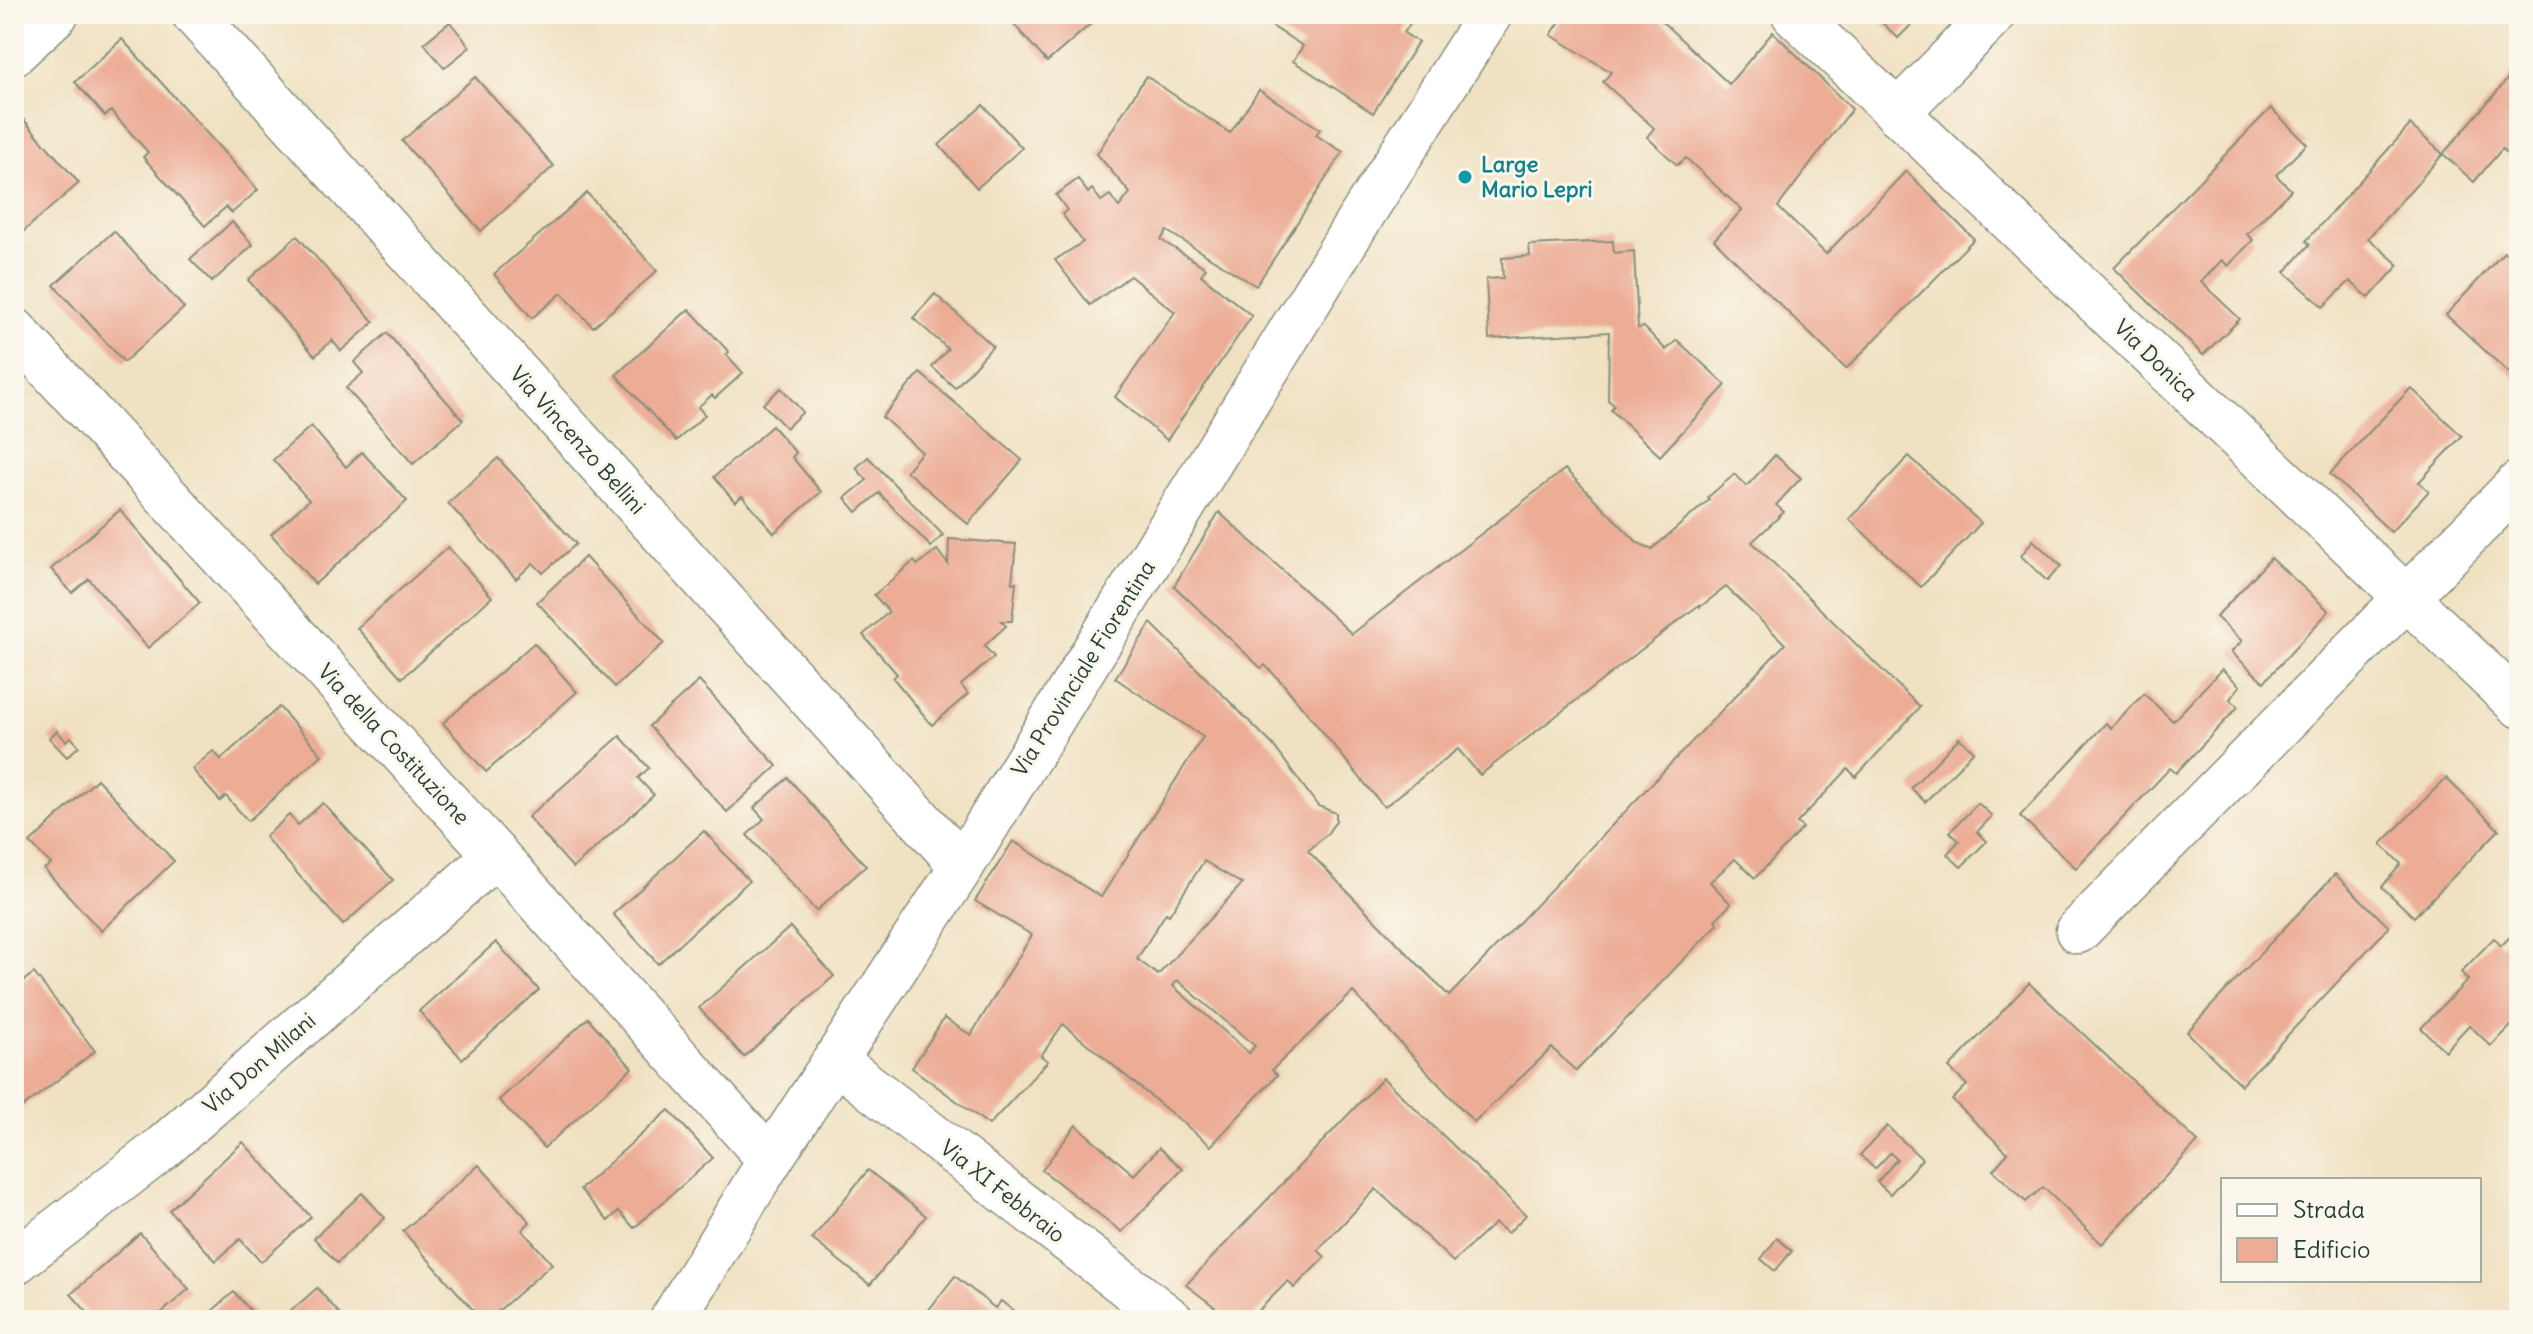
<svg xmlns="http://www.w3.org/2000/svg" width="2533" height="1334" font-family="Delius,sans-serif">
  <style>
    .building { fill: #ecac95; fill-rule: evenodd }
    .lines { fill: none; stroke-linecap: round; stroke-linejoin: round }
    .minor-casing { stroke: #888f7b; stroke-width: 47 }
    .tertiary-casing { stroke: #888f7b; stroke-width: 47 }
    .secondary-casing { stroke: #888f7b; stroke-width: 47 }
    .minor { stroke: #fff; stroke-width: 44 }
    .tertiary { stroke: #fff; stroke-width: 44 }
    .secondary { stroke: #fff; stroke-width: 44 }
    .culture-dot { fill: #0f9aa8; stroke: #fbf7ec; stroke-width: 3 }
    .labels { text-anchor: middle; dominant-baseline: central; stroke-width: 6; stroke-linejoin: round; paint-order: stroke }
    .culture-label { font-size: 22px; font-weight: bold; fill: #0d838f; stroke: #fbf7ec; text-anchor: start }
    .street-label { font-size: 22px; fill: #1f3d34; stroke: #fbf7ec }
  </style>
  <rect width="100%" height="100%" fill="#fbf7ec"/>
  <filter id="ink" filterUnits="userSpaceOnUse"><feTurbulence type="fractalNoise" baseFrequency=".0125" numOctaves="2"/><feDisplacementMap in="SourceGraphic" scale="16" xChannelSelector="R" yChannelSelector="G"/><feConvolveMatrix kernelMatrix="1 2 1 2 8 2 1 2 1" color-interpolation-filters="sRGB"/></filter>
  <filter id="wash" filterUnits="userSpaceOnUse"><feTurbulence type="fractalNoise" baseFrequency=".006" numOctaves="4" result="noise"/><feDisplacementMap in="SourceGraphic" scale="32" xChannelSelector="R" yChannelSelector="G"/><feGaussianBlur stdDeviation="1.8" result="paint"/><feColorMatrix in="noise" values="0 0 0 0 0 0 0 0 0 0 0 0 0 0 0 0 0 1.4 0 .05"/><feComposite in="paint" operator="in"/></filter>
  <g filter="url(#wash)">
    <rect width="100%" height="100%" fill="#f0e1c2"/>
    <g id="blocks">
      <!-- building -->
      <g class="building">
        <path d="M1005,14h82l6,8 -46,40z"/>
        <path d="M1253,14h163l-12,19 14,9 -45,71 -80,-52 10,-15z"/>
        <path d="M1565,14h89l75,70 44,-52 79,77 -74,98 48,47 80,-83 68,68 -128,130 -132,-129 28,-30 -56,-52 -9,7 -30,-28 7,-9 -51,-46 8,-10 -60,-37z"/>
        <path d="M1873,14h49l-24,24z"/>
        <path d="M450,22l20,25 -26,21 -20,-25z"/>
        <path d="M122,39l136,151 -26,23 -6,-6 -21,19 -62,-69 5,-5 -37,-41 -6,5 -30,-34z"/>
        <path d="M2519,66v99l-17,-16 -28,33 -31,-28z"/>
        <path d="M1146,76l84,57 29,-43 61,39 -4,6 27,17 -87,134 -89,-55 -6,9 45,28 -5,7 51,41 -85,124 -52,-43 60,-85 -45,-36 -40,29 -35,-45 28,-18 -21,-28 5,-4 -11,-15 22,-16 10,14 4,-4 9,12 9,-6 9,12 11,-14 -33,-39z"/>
        <path d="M475,77l79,89 -73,65 -79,-90z"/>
        <path d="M983,105l39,43 -45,40 -38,-43z"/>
        <path d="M2271,108l36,36 -31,31 15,15 -44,44 6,6 -25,26 -6,-6 -21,22 39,37 -37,36 -89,-87z"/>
        <path d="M24,120l55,63 -62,54 -3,-3v-106z"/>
        <path d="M2410,125l33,29 -75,84 31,27 -30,33 -19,-17 -27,26 -38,-35 25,-28 -4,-3z"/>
        <path d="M587,193l70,78 -64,56 -31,-34 -30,25 -38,-44z"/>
        <path d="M232,222l21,23 -41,37 -22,-23z"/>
        <path d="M114,231l70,77 -60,54 -70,-77z"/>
        <path d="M297,236l77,86 -33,29 -9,-11 -17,16 -67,-76z"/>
        <path d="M1613,241l1,12 20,-2 4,77 6,-1 22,23 11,-10 49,45 -66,71 -49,-46 3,-5 -6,-5 1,-68 -120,7 -3,-60 17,-1 -1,-20 28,-2 -1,-11z"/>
        <path d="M2504,252l15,13v117l-73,-67z"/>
        <path d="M935,294l58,52 -38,42 -23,-21 16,-18 -35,-31z"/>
        <path d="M689,309l40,43 -3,2 17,19 -28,25 -3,-3 -14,12 7,8 -29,26 -60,-66z"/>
        <path d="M387,333l76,87 -50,44 -67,-76 17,-15 -9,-11z"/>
        <path d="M920,373l102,87 -54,64 -62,-53 16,-19 -40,-35z"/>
        <path d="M781,388l22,24 -17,16 -23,-24z"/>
        <path d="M2411,388l51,48 -43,46 10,9 -38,41 -61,-58z"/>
        <path d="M311,426l35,41 16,-15 45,49 -92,83 -44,-50 38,-34 -36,-40z"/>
        <path d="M772,426l24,27 -4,4 29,35 -47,41 -32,-37 -7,6 -21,-25z"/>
        <path d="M1775,455l26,23 -25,27 8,7 -32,30 168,165 -64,70 -8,-8 -51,54 6,5 -48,50 -20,-19 -25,23 21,22 -16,16 3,4 -142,147 -24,-23 -78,74 -121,-130 -81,78 5,5 -66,71 -148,-122 -22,32 7,5 -59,64 -77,-57 32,-50 27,17 61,-100 -57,-34 38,-60 88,56 102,-160 -88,-59 36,-55 122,122 45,61 18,7v8l-9,13 -19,17 141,145 336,-352 -59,-57 -26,20 -1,-2 -219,170 -22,-26 -74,58 -99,-121 -20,-21 -4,3 -87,-82 45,-74 133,122 213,-165 73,74 14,6 57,-49 -1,-3 27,-23 12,12zM1204,861l38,23 -84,91 -21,-16 29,-46 3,2zM1177,980l78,66 -6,7 -76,-67z"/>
        <path d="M1909,456l72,67 -60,64 -72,-68z"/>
        <path d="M868,457l75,78 -12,12 -52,-54 -22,19 -12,-14 22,-18 -11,-12z"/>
        <path d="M498,458l78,86 -33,29 -10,-10 -17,16 -68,-76z"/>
        <path d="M120,510l80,93 -52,45 -59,-69 -17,14 -21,-24z"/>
        <path d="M949,539l67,5 -4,39 4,-1 -4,39h-11l5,5 -22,20 10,11 -33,28 7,9 -36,31 -39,-47 4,-4 -34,-39 26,-23 -15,-17 40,-34 3,4 20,-15 11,14z"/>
        <path d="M2033,540l28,26 -14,15 -26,-25z"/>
        <path d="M448,547l44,50 -90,81 -45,-50z"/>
        <path d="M585,557l79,86 -49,44 -78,-85z"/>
        <path d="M2271,558l58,53 -65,71 -33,-30 11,-11 -26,-24z"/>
        <path d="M534,643l43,49 -91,80 -43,-49z"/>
        <path d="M2222,669l18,17 -10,13 8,8 -62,66 -6,-5 -94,100 -56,-52 86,-93 5,5 33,-34 29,27z"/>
        <path d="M699,681l78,85 -50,46 -78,-86z"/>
        <path d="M279,707l43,48 -74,66 -22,-25 -6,5 -28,-32 21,-18 8,8z"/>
        <path d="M57,731l9,10 5,-4 8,9 -12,11 -18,-19z"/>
        <path d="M620,736l29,32 -11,10 16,17 -81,73 -45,-51z"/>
        <path d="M1959,738l15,13 -49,51 -14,-14z"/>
        <path d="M788,778l78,88 -50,45 -69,-76 17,-16 -10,-11z"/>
        <path d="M2446,778l53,52 -85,87 -32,-30 19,-23 -20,-20z"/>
        <path d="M97,779l77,82 -73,70 -57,-62 7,-5 -21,-21z"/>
        <path d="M323,803l70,77 -50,45 -78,-88 24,-22 9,10z"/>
        <path d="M1978,803l14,13 -15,16 10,9 -26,26 -14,-13 12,-13 -9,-9z"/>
        <path d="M704,831l45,50 -91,83 -45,-50z"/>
        <path d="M2335,874l54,53 -148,158 -54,-53z"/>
        <path d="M790,927l44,49 -90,81 -45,-49z"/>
        <path d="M2519,928v90l-28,28 -22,-21 -24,26 -24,-23 47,-48 -7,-8 33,-34 7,8z"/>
        <path d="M496,942l43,48 -77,69 -43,-48z"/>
        <path d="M34,973l61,78 -81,63v-126z"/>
        <path d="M2029,983l169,159 -96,102 -59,-57 -17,15 -33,-32 15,-17 -56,-53 15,-15 -18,-17z"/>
        <path d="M588,1018l44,50 -88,80 -45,-48z"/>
        <path d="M1383,1078l143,137 -18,18 -13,-10 -42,39 -77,-73 -58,61 7,7 -31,31 -6,-7 -39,39h-17l-46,-35z"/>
        <path d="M669,1110l44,48 -79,70 -15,-17 -11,10 -28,-32z"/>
        <path d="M1076,1125l58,50 25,-27 24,21 -61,63 -80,-62z"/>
        <path d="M1887,1126l35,33 -32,35 -13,-12 20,-23 -7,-6 -15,16 -15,-14z"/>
        <path d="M243,1142l68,75 -50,45 -21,-23 -24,22 -47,-51z"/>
        <path d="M479,1165l51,57 -8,8 30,34 -64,56h-6l-79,-89z"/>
        <path d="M868,1170l58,46 -56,69 -58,-46z"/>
        <path d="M362,1193l23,25 -48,45 -23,-25z"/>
        <path d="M140,1233l49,56 -36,31h-59l-23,-26z"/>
        <path d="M1777,1238l15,13 -17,20 -14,-12z"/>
        <path d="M955,1276l40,32 6,-7 24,19h-104z"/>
        <path d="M317,1288l28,32h-60l-2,-2z"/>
        <path d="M234,1292l25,28h-57l27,-24z"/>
      </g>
    </g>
  </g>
  <g filter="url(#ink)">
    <use href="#blocks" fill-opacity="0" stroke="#888f7b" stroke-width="2"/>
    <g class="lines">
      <!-- minor casing -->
      <g class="minor-casing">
        <g id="minor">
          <path d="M194,14l768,852"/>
          <path d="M14,53l42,-39"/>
          <path d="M1897,113l97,-99"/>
          <path d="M14,330l482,525 274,305"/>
          <path d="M2078,931l441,-448"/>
          <path d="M14,1263l147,-114 335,-294"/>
        </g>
      </g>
      <!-- tertiary casing -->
      <g class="tertiary-casing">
        <path id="tertiary" d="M1794,14l725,691"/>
      </g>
      <!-- secondary casing -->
      <g class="secondary-casing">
        <g id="secondary">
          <path d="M836,1061l335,259"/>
          <path d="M672,1320l98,-160 192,-294 392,-638 136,-214"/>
        </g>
      </g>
      <!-- minor -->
      <use href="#minor" class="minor"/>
      <!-- tertiary -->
      <use href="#tertiary" class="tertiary"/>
      <!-- secondary -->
      <use href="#secondary" class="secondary"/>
    </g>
  </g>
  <!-- markers -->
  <circle class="culture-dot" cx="1465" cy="177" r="8"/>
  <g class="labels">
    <!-- culture labels -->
    <g class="culture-label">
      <text x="1481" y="164">Large<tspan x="1481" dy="25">Mario Lepri</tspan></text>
    </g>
    <!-- street labels -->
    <g class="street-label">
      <text transform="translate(2156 360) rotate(44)">Via Donica</text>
      <text transform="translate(578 440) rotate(48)">Via Vincenzo Bellini</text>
      <text transform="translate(1083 668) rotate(-58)">Via Provinciale Fiorentina</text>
      <text transform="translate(394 744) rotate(47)">Via della Costituzione</text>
      <text transform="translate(259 1063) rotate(-41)">Via Don Milani</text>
      <text transform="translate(1003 1191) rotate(38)">Via XI Febbraio</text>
    </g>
  </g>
  <!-- margin -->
  <rect width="2533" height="1334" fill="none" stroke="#fbf7ec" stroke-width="48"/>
  <!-- legend -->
  <rect x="2221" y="1178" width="260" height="104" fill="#fbf7ec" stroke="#a3ada2" stroke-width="2"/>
  <rect x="2237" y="1204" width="40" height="12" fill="#ffffff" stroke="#a3ada2" stroke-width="2"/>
  <text x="2293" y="1218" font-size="24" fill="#1f3d34">Strada</text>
  <rect x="2237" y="1238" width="40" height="24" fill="#ecac95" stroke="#a3ada2" stroke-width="2"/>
  <text x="2293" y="1258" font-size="24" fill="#1f3d34">Edificio</text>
</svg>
